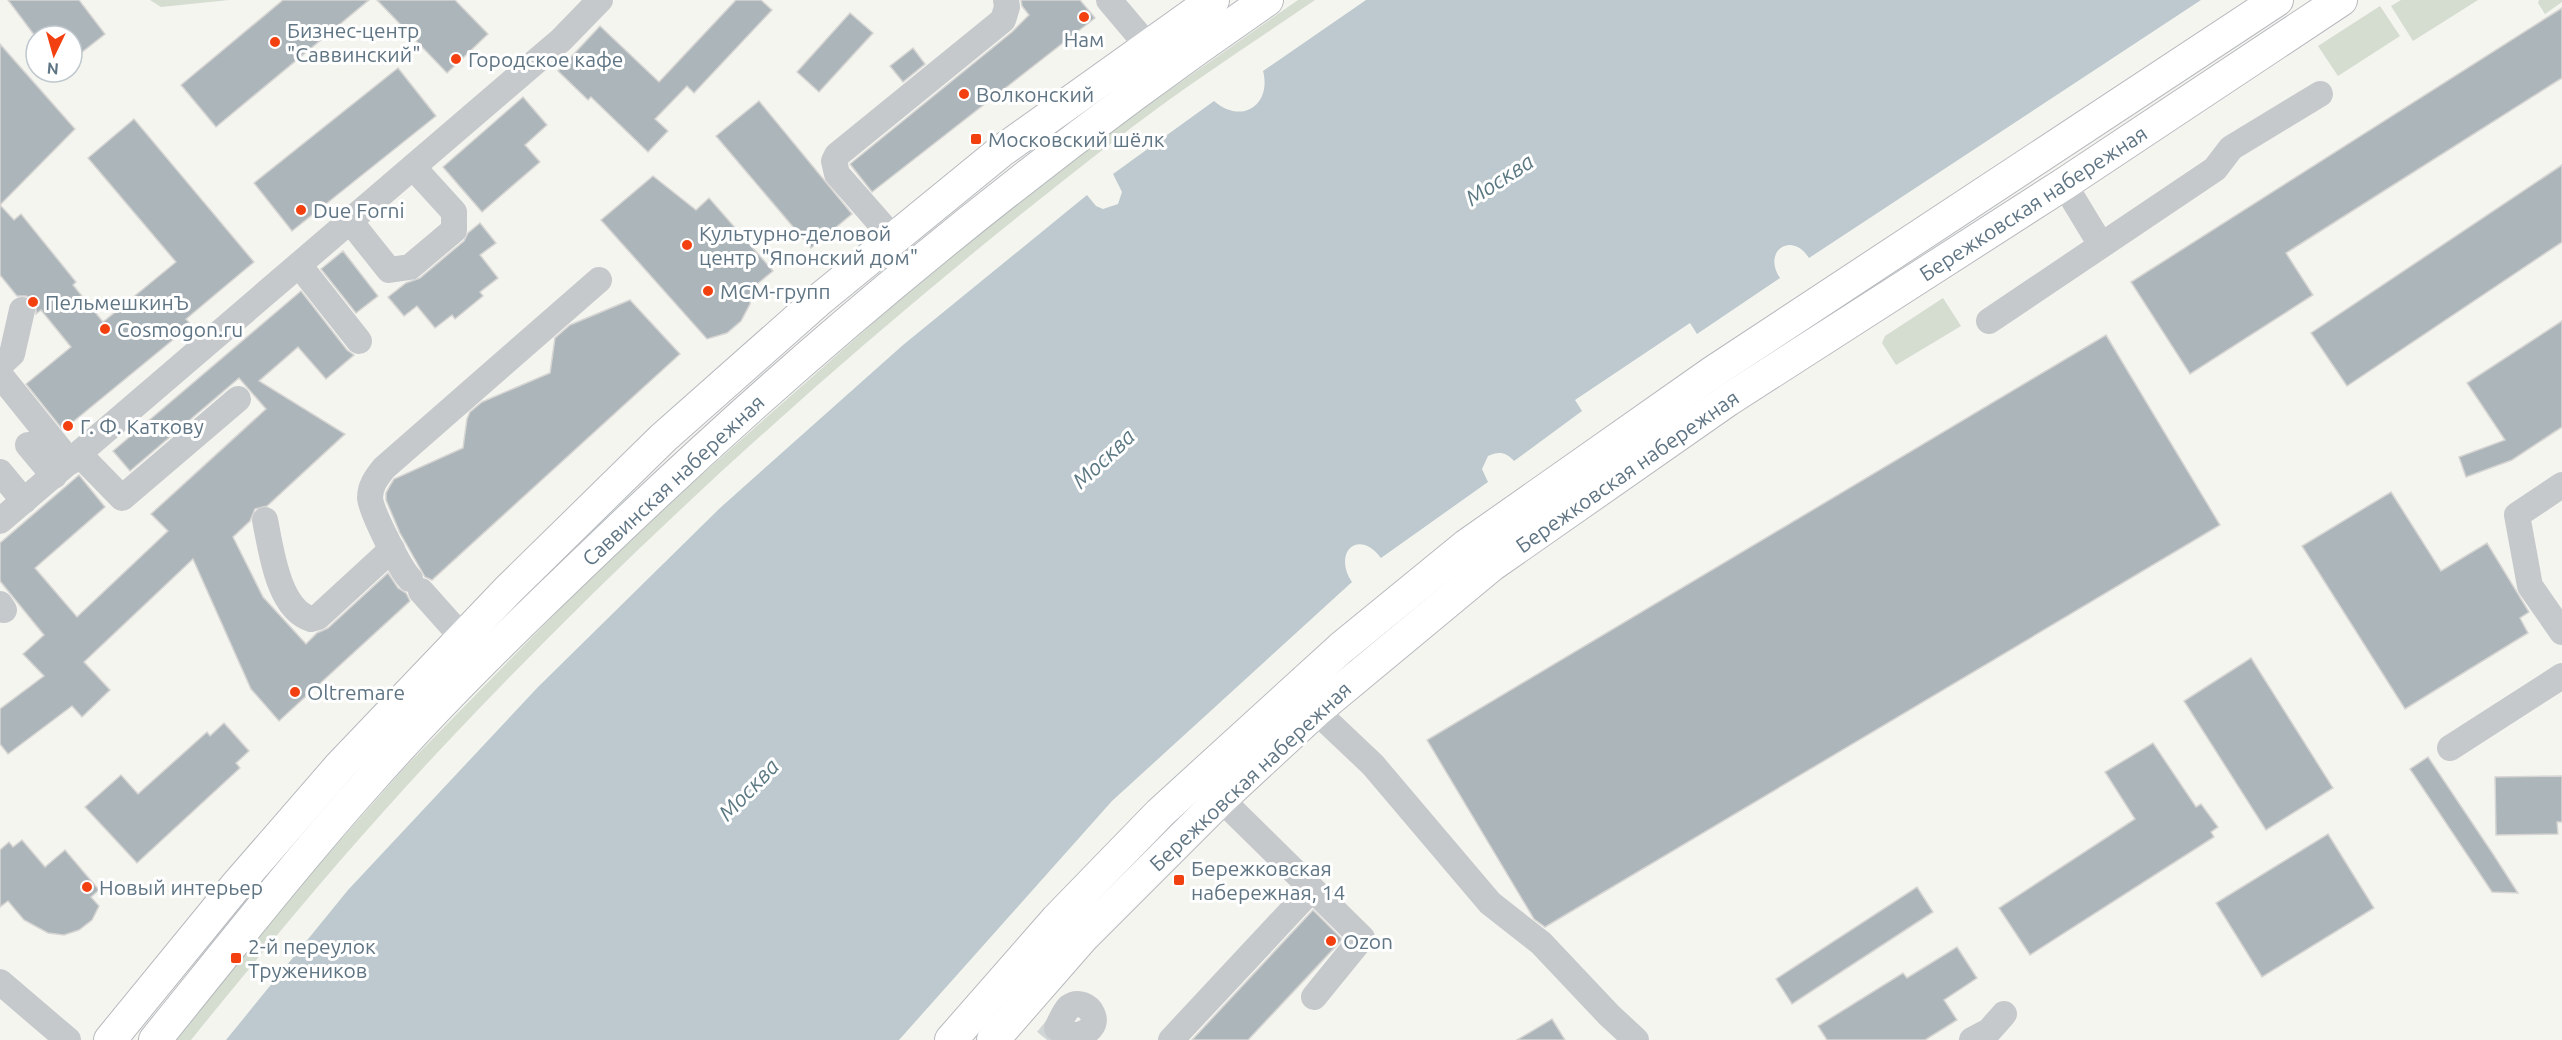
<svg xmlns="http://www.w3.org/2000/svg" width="2562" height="1040" font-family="Ubuntu,sans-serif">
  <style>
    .green { fill: #d5dcd0 }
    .water { fill: #bdc9ce }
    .building { fill: #acb5b9; stroke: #d6d5d3; stroke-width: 1.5 }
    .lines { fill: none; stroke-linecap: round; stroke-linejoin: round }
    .minor-tunnel { stroke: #d0d5d5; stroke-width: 26; stroke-dasharray: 26 13; stroke-linecap: butt }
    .major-casing { stroke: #b6babe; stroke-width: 34 }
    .minor { stroke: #c6c9cc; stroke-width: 26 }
    .major { stroke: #fff; stroke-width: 32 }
    .poi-dot { fill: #f34011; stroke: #fff; stroke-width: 2 }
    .labels { text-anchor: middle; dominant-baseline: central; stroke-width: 6; stroke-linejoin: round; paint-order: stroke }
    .poi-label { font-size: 21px; fill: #607584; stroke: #fff; text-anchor: start }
    .street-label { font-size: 21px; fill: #607584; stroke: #fff }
    .water-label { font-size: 22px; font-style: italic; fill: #5b7882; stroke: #fff }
  </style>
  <rect width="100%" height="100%" fill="#f5f5f0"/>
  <!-- green -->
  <g class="green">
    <path d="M150,0h79l-68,7z"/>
    <path d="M1298,0h17c-61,42 -125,83 -184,128 -239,183 -471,389 -678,608 -92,97 -178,200 -262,304h-16l117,-145 113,-128 190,-194 95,-88 200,-177 181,-149z"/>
    <path d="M2401,0h77l-65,41 -22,-35z"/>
    <path d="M2539,0h23v2l-17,12 -7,-11z"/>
    <path d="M2380,6l20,30 -62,40 -20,-30z"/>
    <path d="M1943,298l18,28 -65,39 -14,-22 3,-7z"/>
  </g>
  <!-- water -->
  <path class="water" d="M1366,0h835l-392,258c-18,-28 -47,-6 -29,20l-83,56 -7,-11 -115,77 7,11 -68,50c-8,-9 -15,-10 -26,-5l-6,13 6,13 -107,76c-22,-30 -49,-6 -29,24l-240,219 -213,239h-673l122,-150 190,-203 182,-179 183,-163 184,-150 9,11 7,3 15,-5 4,-12 -9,-18 101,-73c27,24 58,4 49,-30z"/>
  <!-- building -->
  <g class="building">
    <path d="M8,0h71l26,34 -33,26v-24h-37z"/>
    <path d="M283,0h86l-153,127 -35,-42z"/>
    <path d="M377,0h78l33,34 -41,39z"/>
    <path d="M736,0h25l11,10 -78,83 -7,-7 -32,33 13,12 -20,21 -57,-55 -3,3 -30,-29 42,-45 59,56z"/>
    <path d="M1021,0h59l15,18 -223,174 -22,-28 162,-132 17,-17 -7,-9z"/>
    <path d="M2562,8v70l-276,175 27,42 -123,79 -59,-92z"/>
    <path d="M850,13l23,20 -54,59 -22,-20z"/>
    <path d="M0,44l75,85 -75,76 14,15 7,-6 55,68 -3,3 30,37 73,-60 -88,-104 46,-39 120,143 -68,57 5,6 -128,105 -37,-46 45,-37 -30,-37 -5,4v-8l-3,-7 -7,-3h-9l-17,-21z"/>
    <path d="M913,48l12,16 -22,18 -13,-16z"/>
    <path d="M398,68l38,48 -144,115 -38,-48z"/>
    <path d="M523,97l24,28 -22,20 15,17 -58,50 -39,-45z"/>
    <path d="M759,101l93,113 -41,34 -95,-112z"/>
    <path d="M2562,165v77l-215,144 -36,-53z"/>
    <path d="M653,176l43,34 13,-12 64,73 -22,18 -1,15 -9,17 -14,12 -20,6 -106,-119z"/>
    <path d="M480,223l16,20 -16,12 18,23 -18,14 3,4 -28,23 -3,-4 -17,13 -18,-22 -13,10 -16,-19 18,-14 14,-5 44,-37 4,-8z"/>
    <path d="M343,251l35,45 -22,17 -35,-44z"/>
    <path d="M301,291l46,59 7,5 -28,24 -28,-32 -39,34 86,53 -78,72 -12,3 -5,12 -17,16 30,60 43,47 11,-11 11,-5 60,-55 10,15 8,5 4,8 -131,120 -28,-32 -58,-130 -109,103 26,28 -28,27 -10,-11 -64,48 -8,-10v-35l44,-33 -21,-22 21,-19 -44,-54v-38l79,-68 26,32 -70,61 42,49 91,-86 -17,-17 115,-105 -27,-31 -109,93 -17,-20z"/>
    <path d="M630,300l50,54 -248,226 -7,-3 -25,-44 -14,-33v-7l5,-9 3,-5 69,-31 4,-29 3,-7 12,-10 68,-29 5,-35 15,-13z"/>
    <path d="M2562,321v106l-50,33 -46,17 -7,-20 46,-17 -38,-57z"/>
    <path d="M2106,335l114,190 -675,402 -11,-8 -107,-179z"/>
    <path d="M2391,492l50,79 46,-28 42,69 -9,6 8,15 -123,76 -103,-163z"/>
    <path d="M2251,658l82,130 -67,42 -82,-129z"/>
    <path d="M224,723l25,28 -13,12 4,5 -103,95 -52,-56 36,-32 17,19 69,-62 3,4z"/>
    <path d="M2153,743l43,64 5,-3 17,23 -7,5 3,5 -184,118 -31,-47 136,-89 -30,-47z"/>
    <path d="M2428,757l65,97 25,39 -26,-1 -82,-123z"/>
    <path d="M2562,776v46h-5l1,12 -62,1 -1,-58z"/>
    <path d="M2328,834l46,74 -112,69 -46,-74z"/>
    <path d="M22,840l23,27 20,-17 34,40 -8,7 8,9 -7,14 -13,10 -15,5 -16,-2 -24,-13 -16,-19 -8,6v-57l9,-8 4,5z"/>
    <path d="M1917,887l16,25 -141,92 -16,-25z"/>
    <path d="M1313,910l29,29 -4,5 -90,96h-56z"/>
    <path d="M1957,947l20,31 -33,22 13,20 -32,20h-98l-9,-14 85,-53 4,5z"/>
    <path d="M1552,1019l13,21h-48z"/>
  </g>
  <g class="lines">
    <!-- minor-tunnel -->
    <path class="minor-tunnel" d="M1047,1040l10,-12"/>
    <!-- major casing -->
    <g class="major-casing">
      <g id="major">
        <path d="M110,1040l125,-153 105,-121 168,-176 155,-152 157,-139 180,-147 213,-152"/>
        <path d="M155,1040c69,-85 137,-172 210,-254 80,-91 167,-174 254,-257 202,-193 417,-370 648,-529"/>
        <path d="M951,1040l106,-121 103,-106 181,-165 126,-103 246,-173 564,-372"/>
        <path d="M993,1040l89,-102 139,-139 95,-88 176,-146 236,-165 336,-216 277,-184"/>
      </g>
    </g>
    <!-- minor -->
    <g class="minor">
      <path d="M1109,0l38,45"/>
      <path d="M2064,184l37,61"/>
      <path d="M350,221l39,49 21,-3 44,-37v-18l-41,-45"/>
      <path d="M894,239l-57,-65 -3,-13 3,-6 166,-135 4,-13 -1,-7"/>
      <path d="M299,265l60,76"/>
      <path d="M1989,321l226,-152 16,-21 89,-54"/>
      <path d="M0,365l12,-11 10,-44"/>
      <path d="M0,375l70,87"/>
      <path d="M28,445l26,31"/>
      <path d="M79,454l43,44 116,-99"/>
      <path d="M0,472l24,29"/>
      <path d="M2562,485l-45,30 13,71 32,46"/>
      <path d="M265,520c6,29 13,89 46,99l7,-2 74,-68"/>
      <path d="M0,521l561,-481 39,-40"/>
      <path d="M410,579c-10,-10 -39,-68 -40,-81 0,-13 7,-21 14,-30l215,-188"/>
      <path d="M421,591l41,46"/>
      <path d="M0,604l4,6"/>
      <path d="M1316,711l57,54 117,138 51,40 68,72 27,25"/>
      <path d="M2450,748l112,-72"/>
      <path d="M1221,799l141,139 -48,59"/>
      <path d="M0,982l68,58"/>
      <path d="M1057,1028c3,-6 7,-16 12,-21 19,-13 41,22 7,28l-4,5"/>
      <path d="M1171,1040l141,-151"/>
      <path d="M1972,1040l17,-9 15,-17"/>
    </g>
    <!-- major -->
    <use href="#major" class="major"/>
  </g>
  <!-- markers -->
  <g class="poi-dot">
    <circle cx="1084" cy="17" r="6"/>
    <circle cx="275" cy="42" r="6"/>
    <circle cx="456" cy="59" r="6"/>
    <circle cx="964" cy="94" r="6"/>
    <rect x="970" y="133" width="12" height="12" rx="3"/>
    <circle cx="301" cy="210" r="6"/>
    <circle cx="687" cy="245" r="6"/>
    <circle cx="708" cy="291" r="6"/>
    <circle cx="33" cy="302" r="6"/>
    <circle cx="105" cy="329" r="6"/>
    <circle cx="68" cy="426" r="6"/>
    <circle cx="295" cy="692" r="6"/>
    <rect x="1173" y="874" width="12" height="12" rx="3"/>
    <circle cx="87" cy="887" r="6"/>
    <circle cx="1331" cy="941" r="6"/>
    <rect x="230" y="952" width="12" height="12" rx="3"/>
  </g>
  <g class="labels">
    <!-- poi labels -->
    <g class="poi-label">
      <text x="287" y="30">Бизнес-центр<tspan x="287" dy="24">"Саввинский"</tspan></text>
      <text x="1084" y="39" text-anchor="middle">Нам</text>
      <text x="468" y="59">Городское кафе</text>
      <text x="976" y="94">Волконский</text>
      <text x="988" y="139">Московский шёлк</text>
      <text x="313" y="210">Due Forni</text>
      <text x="699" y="233">Культурно-деловой<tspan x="699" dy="24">центр "Японский дом"</tspan></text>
      <text x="720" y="291">МСМ-групп</text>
      <text x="45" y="302">ПельмешкинЪ</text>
      <text x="117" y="329">Cosmogon.ru</text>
      <text x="80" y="426">Г. Ф. Каткову</text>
      <text x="307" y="692">Oltremare</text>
      <text x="1191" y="868">Бережковская<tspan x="1191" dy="24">набережная, 14</tspan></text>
      <text x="99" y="887">Новый интерьер</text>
      <text x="1343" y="941">Ozon</text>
      <text x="248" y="946">2-й переулок<tspan x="248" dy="24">Тружеников</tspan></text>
    </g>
    <!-- street labels -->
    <g class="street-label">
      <text transform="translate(2033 203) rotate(-33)">Бережковская набережная</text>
      <text transform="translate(1627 471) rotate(-35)">Бережковская набережная</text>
      <text transform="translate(673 480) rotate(-43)">Саввинская набережная</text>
      <text transform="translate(1250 776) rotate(-43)">Бережковская набережная</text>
    </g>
    <!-- water labels -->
    <g class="water-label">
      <text transform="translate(1499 179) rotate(-33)">Москва</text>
      <text transform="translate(1103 458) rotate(-43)">Москва</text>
      <text transform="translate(748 789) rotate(-46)">Москва</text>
    </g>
  </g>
  <!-- north arrow -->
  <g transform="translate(54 54) rotate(185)"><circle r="28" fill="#ffffff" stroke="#bfc8ce" stroke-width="1.5"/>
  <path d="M0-4.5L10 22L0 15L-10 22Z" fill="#f34011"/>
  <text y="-9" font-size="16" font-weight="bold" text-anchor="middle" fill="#607584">N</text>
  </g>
</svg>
